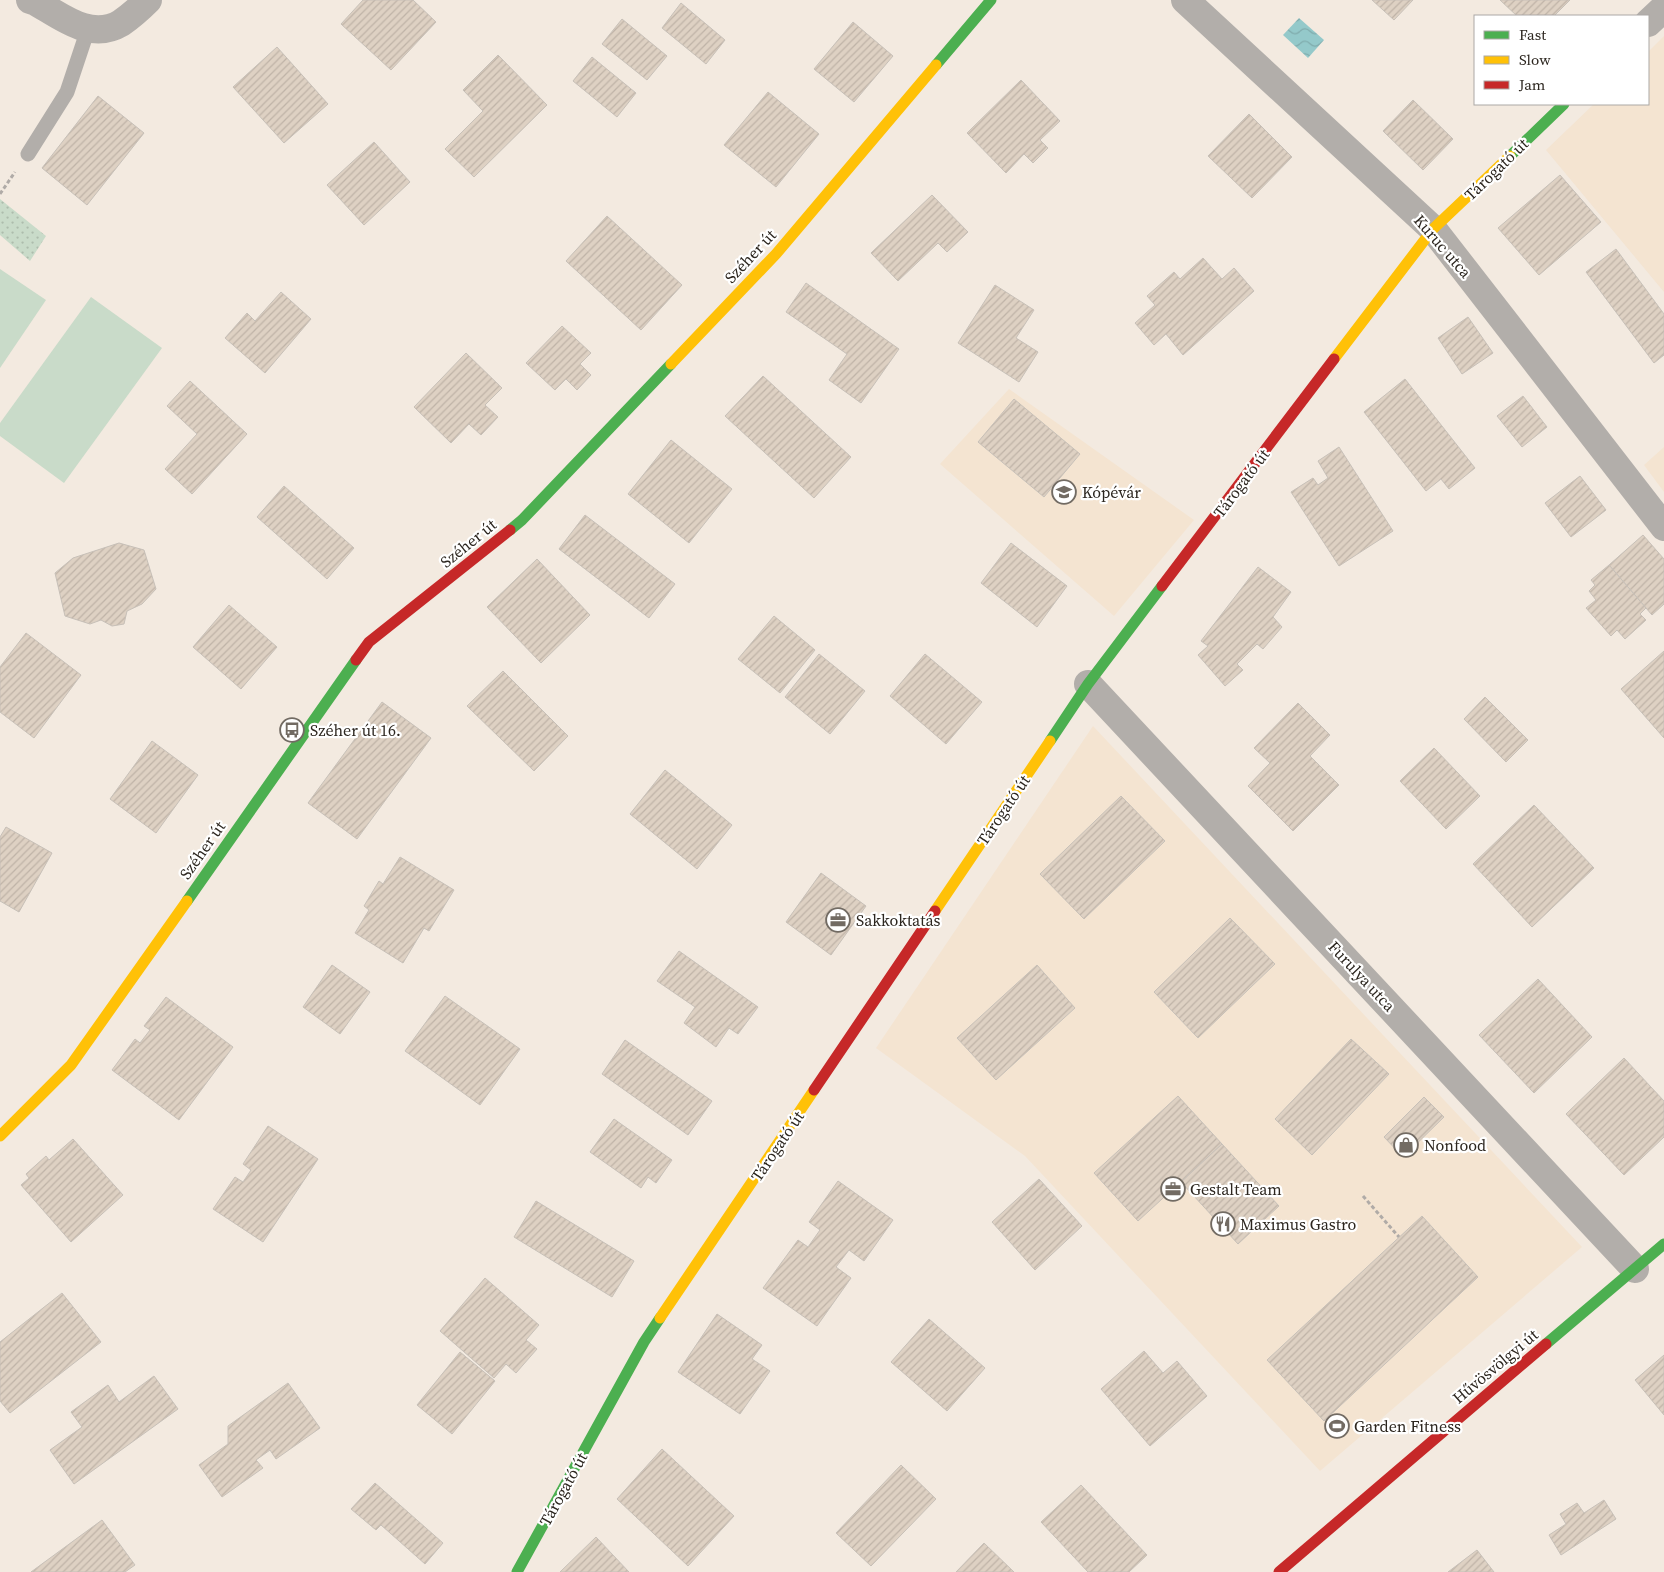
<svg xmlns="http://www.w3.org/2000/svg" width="1664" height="1572" font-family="'Source Serif 4',serif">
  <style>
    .built { fill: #f4e4d1 }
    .grass { fill: url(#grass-dots) }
    .pitch { fill: #c9dbc9 }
    .water { fill: url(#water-waves) }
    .building { fill: url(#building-hatch); stroke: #c7c0b8 }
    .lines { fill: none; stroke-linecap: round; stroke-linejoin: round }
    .path { stroke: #b0aba7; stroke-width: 3; stroke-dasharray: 4 2.5; stroke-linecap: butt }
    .lane { stroke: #b2aeaa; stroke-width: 15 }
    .street { stroke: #b2aeaa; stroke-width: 28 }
    .fast { stroke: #4caf50; stroke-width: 11 }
    .slow { stroke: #ffc107; stroke-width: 11 }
    .jam { stroke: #c62828; stroke-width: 11 }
    .labels { text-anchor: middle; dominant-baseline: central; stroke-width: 4.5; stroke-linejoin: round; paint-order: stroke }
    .street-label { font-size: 16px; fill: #2c261f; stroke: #fff }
    .poi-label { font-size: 16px; fill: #2c261f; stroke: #fff; text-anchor: start }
  </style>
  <defs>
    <pattern id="grass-dots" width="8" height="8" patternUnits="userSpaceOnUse" patternTransform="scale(1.25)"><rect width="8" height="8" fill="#c9dbc9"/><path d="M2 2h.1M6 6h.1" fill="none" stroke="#adbcac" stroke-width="1.8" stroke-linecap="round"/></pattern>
    <pattern id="water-waves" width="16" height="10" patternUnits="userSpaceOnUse" patternTransform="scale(1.25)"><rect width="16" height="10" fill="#94c9ca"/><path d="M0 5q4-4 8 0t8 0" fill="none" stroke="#80acad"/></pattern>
    <pattern id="building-hatch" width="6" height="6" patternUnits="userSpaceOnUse" patternTransform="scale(1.25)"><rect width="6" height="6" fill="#ded1c3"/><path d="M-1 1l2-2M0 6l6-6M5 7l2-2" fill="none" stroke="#bfb3a7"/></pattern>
  </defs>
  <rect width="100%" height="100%" fill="#f3eae0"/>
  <!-- built -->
  <g class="built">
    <path d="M1664,36v256l-118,-142 48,-46h54v-52z"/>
    <path d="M1009,389l185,131 -80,96 -174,-152z"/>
    <path d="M1664,447v45l-20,-27z"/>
    <path d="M1093,726l489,521 -262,224 -295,-315 -149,-108z"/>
  </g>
  <!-- grass -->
  <path class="grass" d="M0,199l46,37 -16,25 -30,-26z"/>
  <!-- pitch -->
  <g class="pitch">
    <path d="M0,269l46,31 -46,68z"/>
    <path d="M91,297l71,51 -98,135 -64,-47v-13z"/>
  </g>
  <!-- water -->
  <path class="water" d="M1299,18l25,22 -16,18 -25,-23z"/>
  <!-- building -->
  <g class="building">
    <path d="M363,0h50l23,22 -45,48 -50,-46z"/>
    <path d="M1372,0h41l-19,20z"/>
    <path d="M1500,0h70l-16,16h-37z"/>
    <path d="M681,3l44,37 -19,24 -44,-36z"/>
    <path d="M622,19l45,37 -20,24 -45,-36z"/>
    <path d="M853,22l40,34 -39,46 -40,-33z"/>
    <path d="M277,47l51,57 -44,39 -51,-56z"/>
    <path d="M498,55l49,50 -73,72 -29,-28 38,-38 -20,-21z"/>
    <path d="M592,57l44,36 -19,24 -44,-36z"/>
    <path d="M1021,80l39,41 -20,19 8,8 -15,15 -9,-9 -18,19 -39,-40z"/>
    <path d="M768,92l51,42 -43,53 -52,-42z"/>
    <path d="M98,96l46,37 -57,72 -45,-37z"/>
    <path d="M1413,100l40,39 -30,31 -40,-39z"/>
    <path d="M1249,114l43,43 -40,41 -44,-42z"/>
    <path d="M374,142l36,40 -46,43 -37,-40z"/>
    <path d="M1560,175l41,47 -62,53 -41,-47z"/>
    <path d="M932,195l36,37 -21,20 -9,-9 -40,38 -27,-28z"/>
    <path d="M607,216l75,69 -41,45 -75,-69z"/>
    <path d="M1616,249l48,65v41l-10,8 -68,-91z"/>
    <path d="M1203,258l19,21 12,-11 20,23 -71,64 -17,-21 -12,11 -19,-22 20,-18 -8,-9 27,-24 6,7z"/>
    <path d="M806,283l93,66 -38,54 -32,-23 18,-26 -61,-42z"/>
    <path d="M995,285l39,25 -18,28 22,14 -19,30 -61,-39z"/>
    <path d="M281,292l30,27 -46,54 -40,-35 22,-25 8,8z"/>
    <path d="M1468,317l25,36 -31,21 -24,-36z"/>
    <path d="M562,326l29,27 -11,11 11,11 -14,15 -11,-11 -11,11 -29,-27z"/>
    <path d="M466,353l36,35 -17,17 13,12 -17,18 -12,-11 -18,19 -37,-36z"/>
    <path d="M763,376l88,81 -37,41 -89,-82z"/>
    <path d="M1405,379l70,89 -26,21 -8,-10 -15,12 -62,-79z"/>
    <path d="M190,381l57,53 -55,60 -27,-25 32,-35 -30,-28z"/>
    <path d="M1523,396l24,31 -25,20 -25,-31z"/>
    <path d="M1014,399l66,55 -36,43 -66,-55z"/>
    <path d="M671,440l61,49 -43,54 -61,-49z"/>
    <path d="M1339,447l54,84 -54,35 -48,-74 22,-14 5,7 10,-7 -10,-17z"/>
    <path d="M1580,476l26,34 -35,27 -26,-34z"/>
    <path d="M284,486l70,62 -27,31 -70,-62z"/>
    <path d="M585,515l90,69 -26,34 -90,-69z"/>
    <path d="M1643,535l21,24v45l-12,11 -43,-50z"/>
    <path d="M119,543l25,7 12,39 -14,15 -15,7 -3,13 -12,2 -11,-6 -11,4 -25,-8 -10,-43 18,-15z"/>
    <path d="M1011,543l56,43 -30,41 -56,-44z"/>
    <path d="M537,559l53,56 -49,48 -54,-56z"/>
    <path d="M1609,565l37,43 -6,6 6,6 -21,19 -8,-9 -6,6 -25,-28 10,-8 -7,-9 6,-6 -4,-5z"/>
    <path d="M1258,567l33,25 -18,25 9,10 -19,22 -6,-5 -20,20 6,6 -18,16 -27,-31 10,-9 -7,-5z"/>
    <path d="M229,605l48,42 -36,42 -48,-42z"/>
    <path d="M774,616l41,34 -35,43 -42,-34z"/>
    <path d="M26,633l55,42 -47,63 -34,-26v-45z"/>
    <path d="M1664,651v87l-43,-49z"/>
    <path d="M819,654l46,37 -35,43 -45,-37z"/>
    <path d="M925,654l57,48 -36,42 -56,-48z"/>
    <path d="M503,671l65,65 -34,35 -67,-65z"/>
    <path d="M1485,697l43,43 -22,22 -42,-43z"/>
    <path d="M382,702l49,36 -74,101 -49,-36z"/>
    <path d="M1298,703l32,32 -20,21 29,29 -46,46 -45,-45 22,-23 -16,-15z"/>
    <path d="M152,741l46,34 -42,58 -46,-34z"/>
    <path d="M1434,748l46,48 -34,33 -46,-48z"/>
    <path d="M665,770l67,55 -35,44 -67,-55z"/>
    <path d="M1121,796l44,45 -81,78 -44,-45z"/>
    <path d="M1534,805l60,63 -62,59 -59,-63z"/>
    <path d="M6,827l46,26 -33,59 -19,-11v-64z"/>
    <path d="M400,857l54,33 -25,41 -5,-3 -21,35 -48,-30 14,-23 -5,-4 15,-25 4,3z"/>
    <path d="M821,873l45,33 -35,49 -45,-33z"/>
    <path d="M1230,918l45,46 -77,74 -44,-46z"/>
    <path d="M679,951l79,56 -20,27 -9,-6 -13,19 -32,-24 11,-16 -38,-26z"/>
    <path d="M332,965l38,27 -30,42 -37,-27z"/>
    <path d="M1037,965l38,43 -79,72 -39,-42z"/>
    <path d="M1538,979l54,58 -58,56 -55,-58z"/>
    <path d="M445,996l75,53 -40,56 -75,-54z"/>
    <path d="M166,997l67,50 -54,73 -67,-50 23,-31 5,4 10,-13 -6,-4z"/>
    <path d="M1351,1039l38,35 -77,81 -37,-36z"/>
    <path d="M625,1040l87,61 -24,34 -86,-61z"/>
    <path d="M1624,1058l40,43v36l-40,38 -58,-61z"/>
    <path d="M1178,1096l44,48 -84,77 -44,-48z"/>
    <path d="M1424,1097l20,20 -41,40 -19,-20z"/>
    <path d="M614,1119l58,41 -16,23 -8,-6 -7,11 -51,-36z"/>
    <path d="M268,1126l50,33 -55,83 -50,-33 22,-32 8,5 8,-12 -8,-6z"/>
    <path d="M73,1139l50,56 -52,47 -50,-57 8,-7 -3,-4 20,-18 3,4z"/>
    <path d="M1222,1144l57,62 -41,38 -57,-62z"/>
    <path d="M1039,1179l43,47 -47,44 -43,-48z"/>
    <path d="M838,1181l55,39 -29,41 -15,-11 -13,17 15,11 -34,48 -54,-38 35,-48 10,7 12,-17 -11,-8z"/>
    <path d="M536,1201l98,60 -22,36 -98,-60z"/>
    <path d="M1422,1216l56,61 -154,144 -57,-61z"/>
    <path d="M485,1278l54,47 -13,15 11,9 -21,24 -10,-9 -12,14 -54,-47z"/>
    <path d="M62,1293l39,49 -91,71 -10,-12v-59z"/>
    <path d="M717,1314l45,31 -10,14 18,12 -30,43 -62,-42z"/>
    <path d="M929,1319l56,49 -38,43 -56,-49z"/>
    <path d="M1144,1351l19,22 14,-12 30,35 -57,50 -49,-57z"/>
    <path d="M460,1352l35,29 -43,53 -35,-29z"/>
    <path d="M1664,1355v60l-29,-35z"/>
    <path d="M154,1376l24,33 -104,75 -24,-34 32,-23 -11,-15 37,-27 11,17z"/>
    <path d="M288,1383l32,45 -44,31 -6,-9 -14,10 7,8 -41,29 -23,-32 29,-21v-18z"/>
    <path d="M662,1449l72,67 -46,50 -71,-67z"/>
    <path d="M901,1465l35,34 -65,67 -35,-33z"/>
    <path d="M375,1483l68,60 -18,21 -44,-39 -5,5 -25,-21z"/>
    <path d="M1081,1485l66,70 -18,17h-41l-47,-50z"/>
    <path d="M1604,1500l12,19 -55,36 -12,-20 17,-11 -6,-10 17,-11 7,10z"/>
    <path d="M102,1520l33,45 -10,7h-94z"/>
    <path d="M596,1537l33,35h-69z"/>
    <path d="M984,1543l30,29h-58z"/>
    <path d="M1477,1550l17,22h-46z"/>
  </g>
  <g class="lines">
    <!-- path -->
    <g class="path">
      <path d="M0,194l15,-22"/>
      <path d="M1363,1196l36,41"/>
    </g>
    <!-- lane -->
    <path class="lane" d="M28,154l39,-62 21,-63"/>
    <!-- street -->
    <g class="street">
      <path d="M30,0l6,2c26,15 55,39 85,21 10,-7 19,-15 27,-23"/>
      <path d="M1185,0l248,229 231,298"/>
      <path d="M1648,23l16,-15"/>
      <path d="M1088,684l547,585"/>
    </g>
    <!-- fast -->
    <g class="fast">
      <path d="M936,65l55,-65"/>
      <path d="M1510,156l54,-52"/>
      <path d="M510,530l12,-10 149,-156"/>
      <path d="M1050,741l38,-57 74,-98"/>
      <path d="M187,901l169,-241"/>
      <path d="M1546,1344l118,-100"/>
      <path d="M517,1572l127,-230 16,-24"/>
    </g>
    <!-- slow -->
    <g class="slow">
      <path d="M1334,359l99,-130 77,-73"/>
      <path d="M671,364l105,-110 160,-189"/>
      <path d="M935,911l115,-170"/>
      <path d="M0,1136l71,-71 116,-164"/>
      <path d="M660,1318l154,-228"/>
    </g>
    <!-- jam -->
    <g class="jam">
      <path d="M1162,586l172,-227"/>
      <path d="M356,660l13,-18 141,-112"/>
      <path d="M814,1090l121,-179"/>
      <path d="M1279,1572l267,-228"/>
    </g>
  </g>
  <!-- icons -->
  <defs>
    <g id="school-ring" transform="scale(1.25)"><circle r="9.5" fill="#fff" stroke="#726b63" stroke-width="1.5"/><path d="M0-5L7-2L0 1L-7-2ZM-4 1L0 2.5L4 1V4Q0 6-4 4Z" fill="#726b63"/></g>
    <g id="bus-ring" transform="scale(1.25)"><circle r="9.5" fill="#fff" stroke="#726b63" stroke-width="1.5"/><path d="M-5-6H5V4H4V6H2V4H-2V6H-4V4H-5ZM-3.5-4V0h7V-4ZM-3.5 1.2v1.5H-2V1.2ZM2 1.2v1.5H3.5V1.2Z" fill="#726b63"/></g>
    <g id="office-ring" transform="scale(1.25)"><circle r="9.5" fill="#fff" stroke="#726b63" stroke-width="1.5"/><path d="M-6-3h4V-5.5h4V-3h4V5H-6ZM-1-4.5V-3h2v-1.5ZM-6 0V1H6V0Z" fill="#726b63"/></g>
    <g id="shop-ring" transform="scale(1.25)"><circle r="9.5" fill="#fff" stroke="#726b63" stroke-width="1.5"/><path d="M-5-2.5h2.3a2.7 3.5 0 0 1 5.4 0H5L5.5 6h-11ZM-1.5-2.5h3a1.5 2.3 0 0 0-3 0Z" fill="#726b63"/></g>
    <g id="restaurant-ring" transform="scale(1.25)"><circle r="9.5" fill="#fff" stroke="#726b63" stroke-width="1.5"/><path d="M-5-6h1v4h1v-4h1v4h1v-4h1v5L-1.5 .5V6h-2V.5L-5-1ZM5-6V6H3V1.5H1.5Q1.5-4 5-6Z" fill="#726b63"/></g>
    <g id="stadium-ring" transform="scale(1.25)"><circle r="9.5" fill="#fff" stroke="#726b63" stroke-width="1.5"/><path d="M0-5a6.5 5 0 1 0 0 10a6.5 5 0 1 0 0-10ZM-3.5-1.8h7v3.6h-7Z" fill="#726b63"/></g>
  </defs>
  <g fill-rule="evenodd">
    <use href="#school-ring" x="1064" y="492"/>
    <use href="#bus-ring" x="292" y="730"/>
    <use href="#office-ring" x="838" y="920"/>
    <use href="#shop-ring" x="1406" y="1145"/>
    <use href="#office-ring" x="1173" y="1189"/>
    <use href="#restaurant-ring" x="1223" y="1224"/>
    <use href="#stadium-ring" x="1337" y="1426"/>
  </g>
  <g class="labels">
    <!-- street labels -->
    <g class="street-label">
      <text transform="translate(1496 169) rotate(-44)">Tárogató út</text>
      <text transform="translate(1443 246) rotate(49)">Kuruc utca</text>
      <text transform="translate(750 256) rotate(-47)">Széher út</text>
      <text transform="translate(1241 483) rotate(-53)">Tárogató út</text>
      <text transform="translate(468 543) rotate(-39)">Széher út</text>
      <text transform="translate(1003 810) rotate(-56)">Tárogató út</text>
      <text transform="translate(202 850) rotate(-55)">Széher út</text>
      <text transform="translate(1362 976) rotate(47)">Furulya utca</text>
      <text transform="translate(777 1146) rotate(-56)">Tárogató út</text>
      <text transform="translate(1495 1366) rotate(-40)">Hűvösvölgyi út</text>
      <text transform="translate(563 1489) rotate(-61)">Tárogató út</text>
    </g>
    <!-- poi labels -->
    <g class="poi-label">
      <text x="1082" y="492">Kópévár</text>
      <text x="310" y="730">Széher út 16.</text>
      <text x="856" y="920">Sakkoktatás</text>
      <text x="1424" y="1145">Nonfood</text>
      <text x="1190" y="1189">Gestalt Team</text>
      <text x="1240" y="1224">Maximus Gastro</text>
      <text x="1354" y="1426">Garden Fitness</text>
    </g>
  </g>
  <!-- legend -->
  <rect x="1474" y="15" width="175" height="90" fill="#ffffff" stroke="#aba8a5"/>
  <rect x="1484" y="31" width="25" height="8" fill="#4caf50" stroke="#aba8a5"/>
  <text x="1519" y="40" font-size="15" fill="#2c261f">Fast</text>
  <rect x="1484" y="56" width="25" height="8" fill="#ffc107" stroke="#aba8a5"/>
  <text x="1519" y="65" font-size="15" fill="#2c261f">Slow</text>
  <rect x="1484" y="81" width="25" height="8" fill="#c62828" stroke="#aba8a5"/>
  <text x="1519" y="90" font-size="15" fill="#2c261f">Jam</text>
</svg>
